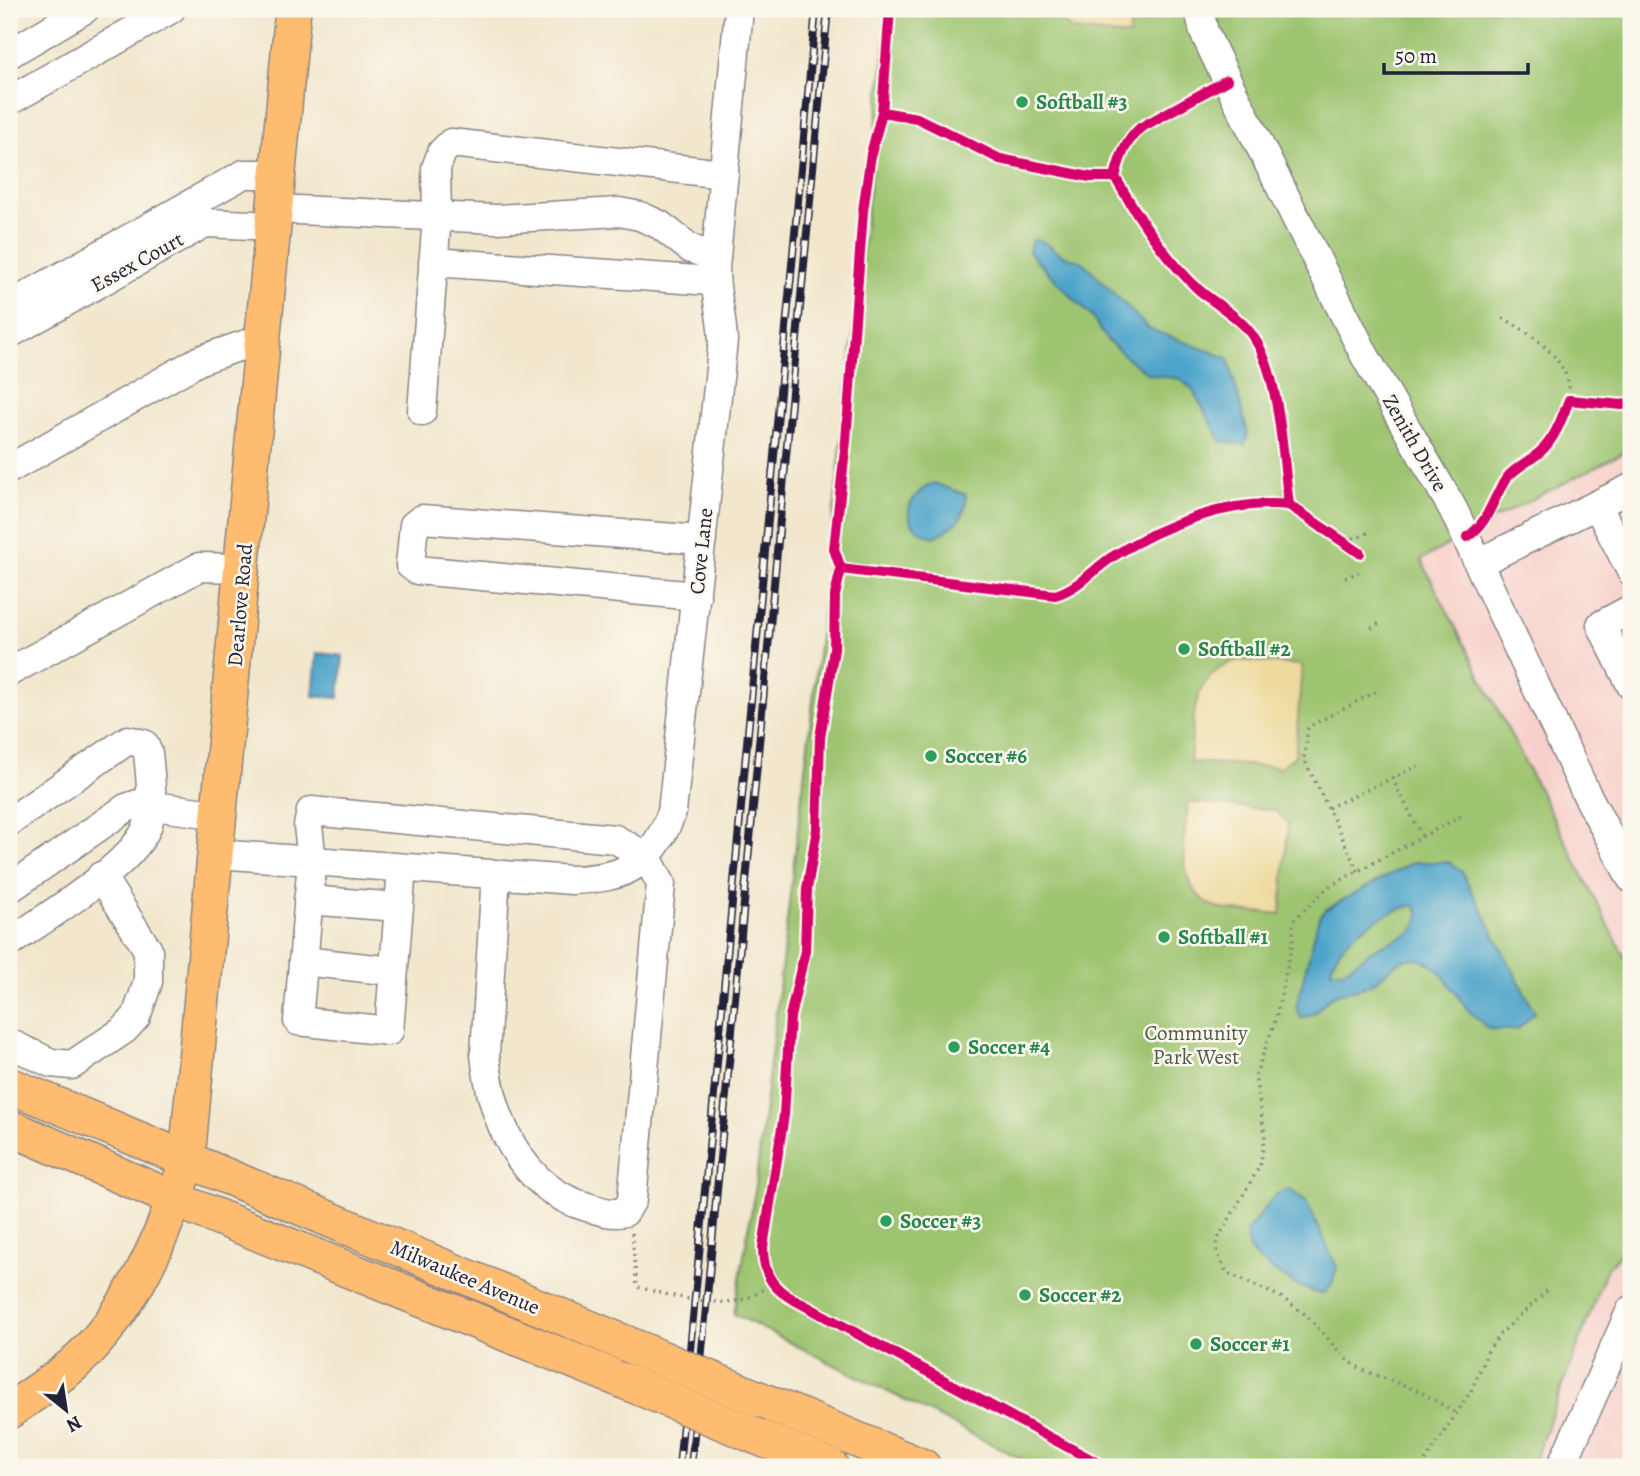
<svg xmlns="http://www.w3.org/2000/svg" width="1640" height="1476" font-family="Alegreya,serif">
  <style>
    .built { fill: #f7d0cb }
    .green { fill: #9dc470; stroke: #607356; stroke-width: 2 }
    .sand { fill: #eeda9e; stroke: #887e6c; stroke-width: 2 }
    .water { fill: #4ea4ca; stroke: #386382; stroke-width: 2; fill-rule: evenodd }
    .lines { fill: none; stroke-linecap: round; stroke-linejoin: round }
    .minor-casing { stroke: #8a8484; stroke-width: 31 }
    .major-casing { stroke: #8a8484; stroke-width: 38 }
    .path { stroke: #8a8484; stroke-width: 3.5; stroke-dasharray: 2 5; stroke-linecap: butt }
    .minor { stroke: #fff; stroke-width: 28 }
    .major { stroke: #febc70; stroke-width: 35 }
    .rail-casing { stroke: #22223b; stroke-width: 8 }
    .rail { stroke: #fbf7ec; stroke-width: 5; stroke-dasharray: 16; stroke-linecap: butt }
    .major-bridge-casing { stroke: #8a8484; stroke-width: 38; stroke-linecap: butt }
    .major-bridge { stroke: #febc70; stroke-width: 35 }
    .cycleway-casing { stroke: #fbf7ec; stroke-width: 15 }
    .cycleway { stroke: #d6006c; stroke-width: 10 }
    .leisure-dot { fill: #2e9e5b; stroke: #fbf7ec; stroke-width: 2.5 }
    .labels { text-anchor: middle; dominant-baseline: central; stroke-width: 5; stroke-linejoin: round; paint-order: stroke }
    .leisure-label { font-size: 21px; font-weight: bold; fill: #27864d; stroke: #fbf7ec; text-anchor: start }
    .street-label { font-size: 21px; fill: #22223b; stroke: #fbf7ec }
    .park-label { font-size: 21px; fill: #4d5b4e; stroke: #fbf7ec }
  </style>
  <rect width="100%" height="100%" fill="#fbf7ec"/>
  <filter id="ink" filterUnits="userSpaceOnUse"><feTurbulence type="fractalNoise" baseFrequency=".0143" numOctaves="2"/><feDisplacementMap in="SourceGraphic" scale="14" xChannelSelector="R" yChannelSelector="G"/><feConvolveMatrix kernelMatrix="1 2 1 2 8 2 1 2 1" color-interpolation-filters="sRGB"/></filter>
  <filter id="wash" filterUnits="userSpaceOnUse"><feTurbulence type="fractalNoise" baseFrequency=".00686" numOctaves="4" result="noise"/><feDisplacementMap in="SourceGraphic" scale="28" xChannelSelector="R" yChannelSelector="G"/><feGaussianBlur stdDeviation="1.57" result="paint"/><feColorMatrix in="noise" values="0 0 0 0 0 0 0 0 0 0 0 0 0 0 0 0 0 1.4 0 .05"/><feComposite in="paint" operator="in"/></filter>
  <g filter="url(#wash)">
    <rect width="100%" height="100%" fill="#f2e7cd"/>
    <!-- built -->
    <g class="built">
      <path d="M1631,449v520l-211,-409z"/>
      <path d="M1631,1242v225h-99l75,-199z"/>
    </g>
    <!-- green -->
    <path class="green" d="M889,9h742v440l-135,69 -75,42 210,409v273l-24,26 -75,199h-495l-303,-153 21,-124 57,-480z"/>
    <!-- sand -->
    <g class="sand">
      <path d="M1044,9h88l-3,27 -56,-6z"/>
      <path d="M1238,660l64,5 -7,91 -15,11 -90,-5c4,-43 -1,-87 48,-102z"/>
      <path d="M1188,802l87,8 13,14 -7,90c-19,-2 -41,-1 -59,-5 -49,-13 -38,-69 -34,-107z"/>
    </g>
    <!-- water -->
    <g class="water">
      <path d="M1032,240h8l23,15 20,7 66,67 79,29 20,76 -3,11 -24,-4 -29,-52 -12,-10 -32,-5 -16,-12 -25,-22 -15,-23 -56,-57 -7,-9z"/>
      <path d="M934,483l32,12c1,24 -12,32 -32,42 -37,-10 -30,-41 0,-54z"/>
      <path d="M317,653l26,3 -4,42 -26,-2z"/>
      <path d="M1413,862h36l13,10 73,141 -18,17 -28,-1c-7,-6 -14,-12 -20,-18 -17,-19 -35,-64 -68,-50 -12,6 -19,17 -30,23 -12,6 -25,6 -36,11 -15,7 -14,19 -34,23l-5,-11 23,-90 7,-8zM1414,905l5,7 -1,11 -7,10 -35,15 -33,23 -12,-1c5,-32 54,-59 83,-65z"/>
      <path d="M1289,1189l17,12 31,66c-3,8 -4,20 -12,25 -13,7 -70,-31 -76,-43 -2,-5 -2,-12 -3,-17l29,-37z"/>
    </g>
  </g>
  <g filter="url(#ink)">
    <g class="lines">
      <!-- minor casing -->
      <g class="minor-casing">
        <g id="minor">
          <path d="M1199,9l5,23 23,48 138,276 88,153 132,282 46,87"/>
          <path d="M9,54l76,-45"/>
          <path d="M9,101l162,-92"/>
          <path d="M716,257l23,-248"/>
          <path d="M433,262l279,19"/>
          <path d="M9,306l235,-132h35"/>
          <path d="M9,334l196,-111 69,3"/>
          <path d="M422,411l15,-195 -1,-48 6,-16 9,-9 273,31"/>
          <path d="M9,469l191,-109 64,-22"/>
          <path d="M1597,505l34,66"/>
          <path d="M1478,563l153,-75"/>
          <path d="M696,596l-279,-26 -7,-5 4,-40 8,-6 280,21"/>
          <path d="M1631,609l-30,16 30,60"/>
          <path d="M9,672l190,-105 44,1"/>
          <path d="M9,822l119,-82 16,4 4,9c2,20 6,51 0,71 -11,39 -104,94 -139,119"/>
          <path d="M217,854l355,26c55,-2 80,-15 100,-68l51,-471c-1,-31 -11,-54 -7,-84l-25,-8 -31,-24 -20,-9 -21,-4 -122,7 -222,-10"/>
          <path d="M402,868l-13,163 -91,-10 14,-160 -4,-35 3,-15 304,28 32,18 14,27 -29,316 -7,12c-13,3 -25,-1 -38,-5 -67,-19 -96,-89 -102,-153l11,-180"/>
          <path d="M9,889l117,-81 12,-4 83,11"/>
          <path d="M308,900l90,7"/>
          <path d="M303,961l90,10"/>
          <path d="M9,1043l42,20 21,2 52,-35 12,-13 12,-35v-32l-47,-74"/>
          <path d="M1561,1467l70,-157"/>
        </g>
      </g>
      <!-- major casing -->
      <g class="major-casing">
        <g id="major">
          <path d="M9,1085c205,88 411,174 618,259"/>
          <path d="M9,1127l167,73 448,181"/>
          <path d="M761,1400l162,67"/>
          <path d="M9,1411c21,-15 45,-30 65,-47 58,-53 92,-131 113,-205l106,-1150"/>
          <path d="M758,1437l73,30"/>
        </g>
      </g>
      <!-- path -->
      <g class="path">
        <path d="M1593,9l38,7"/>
        <path d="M1503,318c29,16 71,43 66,82"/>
        <path d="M1339,539l18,-1 15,-7"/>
        <path d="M1345,578l14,-6"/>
        <path d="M1371,628l12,-7"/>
        <path d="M1392,778l31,60"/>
        <path d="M1328,808l-24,-49 4,-32 69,-36"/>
        <path d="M1358,871l-30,-63 90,-42"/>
        <path d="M632,1233l5,54c39,9 105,32 134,-6"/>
        <path d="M1454,1412l-33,-20 -58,-22 -15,-9 -43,-47 -24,-17 -54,-24 -10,-21v-12l43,-74 5,-31 -10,-58 21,-59 17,-79v-18l35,-34 133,-71"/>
        <path d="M1421,1467l50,-76 17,-40 11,-16 49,-45"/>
      </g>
      <!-- minor -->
      <use href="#minor" class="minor"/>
      <!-- major -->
      <use href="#major" class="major"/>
      <!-- rail casing -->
      <g class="rail-casing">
        <g id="rail">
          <path d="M679,1467l137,-1458"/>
          <path d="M691,1467l137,-1458"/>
        </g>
      </g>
      <!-- rail -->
      <use href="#rail" class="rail"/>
      <!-- major-bridge casing -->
      <g class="major-bridge-casing">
        <g id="major-bridge">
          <path d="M627,1344l134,56"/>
          <path d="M624,1381l134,56"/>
        </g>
      </g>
      <!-- major-bridge -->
      <use href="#major-bridge" class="major-bridge"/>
      <!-- cycleway casing -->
      <g class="cycleway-casing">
        <g id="cycleway">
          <path d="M890,9l-8,103 -11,42 -8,57 -17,230 -12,108 7,20 -6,26 -1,54 -14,89 -3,91 -10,60 -2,62 -15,66 -6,98 -21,132c0,22 6,38 26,50l316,170"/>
          <path d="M1227,80l-87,48c-15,14 -20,29 -25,49 23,40 49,80 83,112 18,16 43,28 56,49 26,38 29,121 35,167l71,48"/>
          <path d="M882,112l35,6 83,41 90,18h25"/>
          <path d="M1467,537c22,-14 25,-38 39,-58 8,-11 24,-18 34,-27 15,-13 22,-34 29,-52l53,5 9,-3"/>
          <path d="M841,569l214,26c22,-6 38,-25 57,-38 50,-32 117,-58 177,-52"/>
        </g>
      </g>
      <!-- cycleway -->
      <use href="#cycleway" class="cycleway"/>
    </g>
  </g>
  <!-- markers -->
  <g class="leisure-dot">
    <circle cx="1022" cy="102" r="7"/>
    <circle cx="1184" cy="649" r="7"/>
    <circle cx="931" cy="756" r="7"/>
    <circle cx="1164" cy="937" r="7"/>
    <circle cx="954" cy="1047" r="7"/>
    <circle cx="886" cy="1221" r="7"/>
    <circle cx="1025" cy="1295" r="7"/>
    <circle cx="1196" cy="1344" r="7"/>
  </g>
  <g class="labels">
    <!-- leisure labels -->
    <g class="leisure-label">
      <text x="1036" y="102">Softball #3</text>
      <text x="1198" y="649">Softball #2</text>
      <text x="945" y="756">Soccer #6</text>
      <text x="1178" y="937">Softball #1</text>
      <text x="968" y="1047">Soccer #4</text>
      <text x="900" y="1221">Soccer #3</text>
      <text x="1039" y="1295">Soccer #2</text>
      <text x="1210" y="1344">Soccer #1</text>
    </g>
    <!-- street labels -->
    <g class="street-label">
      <text transform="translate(137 262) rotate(-29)">Essex Court</text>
      <text transform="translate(1415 443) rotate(60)">Zenith Drive</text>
      <text transform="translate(701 551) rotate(-84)">Cove Lane</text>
      <text transform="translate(240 605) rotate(-85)">Dearlove Road</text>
      <text transform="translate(465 1277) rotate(23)">Milwaukee Avenue</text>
    </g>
    <!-- park labels -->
    <g class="park-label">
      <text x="1196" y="1033">Community<tspan x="1196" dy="24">Park West</tspan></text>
    </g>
  </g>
  <!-- margin -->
  <rect width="1640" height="1476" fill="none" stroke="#fbf7ec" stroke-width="35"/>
  <!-- north arrow -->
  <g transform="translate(66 1410) rotate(150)" stroke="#fbf7ec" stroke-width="5" paint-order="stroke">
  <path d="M0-5L12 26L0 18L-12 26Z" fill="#22223b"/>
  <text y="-10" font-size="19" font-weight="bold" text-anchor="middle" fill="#22223b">N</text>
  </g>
  <!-- scale -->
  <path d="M1384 63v10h144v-10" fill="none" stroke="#22223b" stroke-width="3.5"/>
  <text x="1395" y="63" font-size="21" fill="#22223b" stroke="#fbf7ec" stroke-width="5" paint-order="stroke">50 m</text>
</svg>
